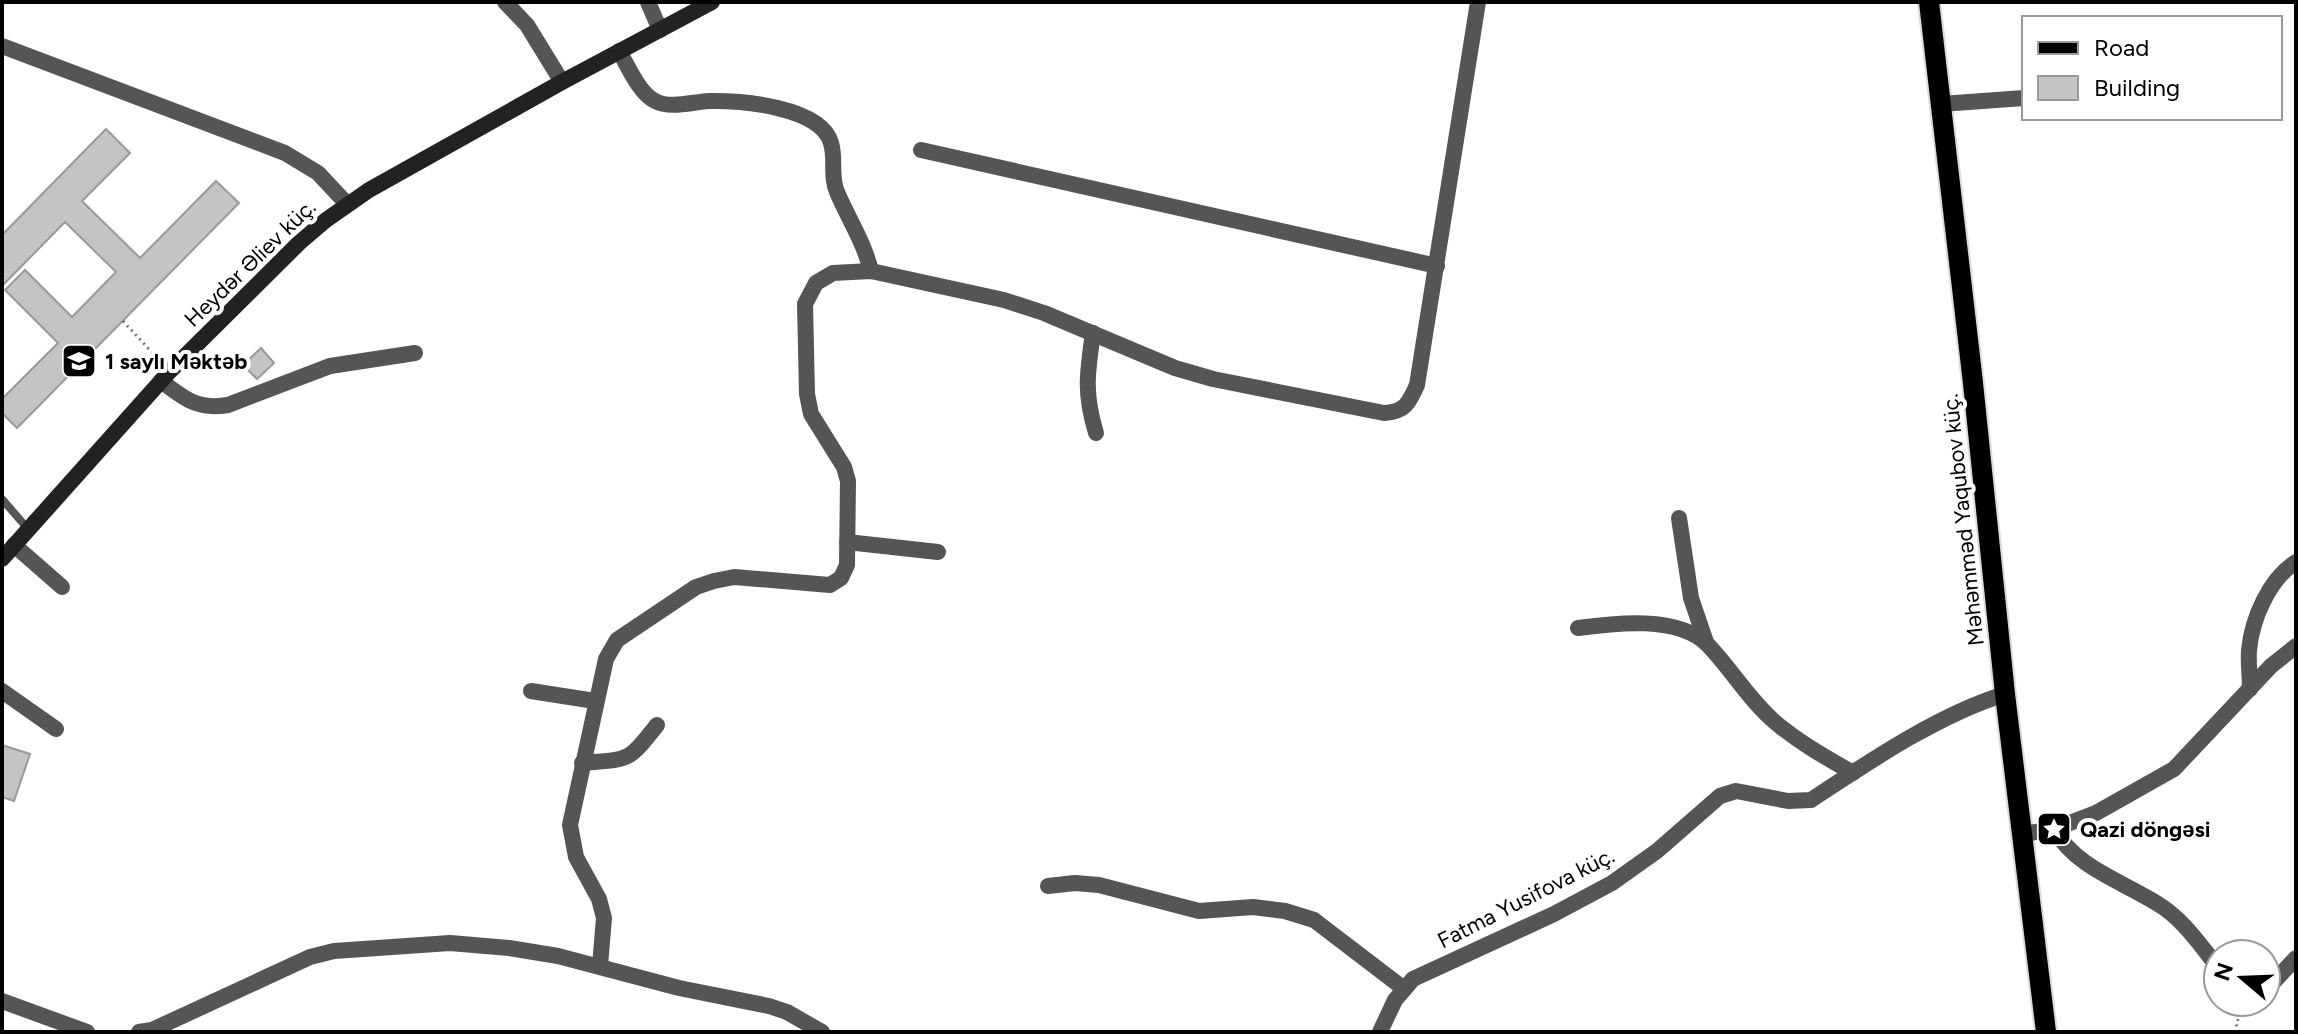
<svg xmlns="http://www.w3.org/2000/svg" width="2298" height="1034" font-family="Figtree,sans-serif">
  <style>
    .building { fill: #c4c4c4; stroke: #999; stroke-width: 2 }
    .lines { fill: none; stroke-linecap: round; stroke-linejoin: round }
    .primary-casing { stroke: #dbdbdb; stroke-width: 24 }
    .path { stroke: #777; stroke-width: 3; stroke-dasharray: 2 4; stroke-linecap: butt }
    .service { stroke: #555; stroke-width: 8 }
    .minor { stroke: #555; stroke-width: 16 }
    .secondary { stroke: #222; stroke-width: 16 }
    .primary { stroke: #000; stroke-width: 20 }
    .labels { text-anchor: middle; dominant-baseline: central; stroke-width: 8; stroke-linejoin: round; paint-order: stroke }
    .street-label { font-size: 22px; fill: #000; stroke: #fff }
    .poi-label { font-size: 22px; font-weight: bold; fill: #000; stroke: #fff; text-anchor: start }
  </style>
  <rect width="100%" height="100%" fill="#fff"/>
  <!-- building -->
  <g class="building">
    <path d="M106,129l24,24 -48,48 58,57 76,-77 23,22 -222,225 -15,-15v-14l56,-56 -53,-53 20,-20 47,47 44,-45 -51,-50 -63,64v-51z"/>
    <path d="M261,348l13,15 -17,16 -14,-14z"/>
    <path d="M2,745l28,9 -16,47 -12,-4z"/>
  </g>
  <g class="lines">
    <!-- primary casing -->
    <g class="primary-casing">
      <path id="primary" d="M1929,2l44,381 32,311 41,338"/>
    </g>
    <!-- path -->
    <g class="path">
      <path d="M123,321l36,39"/>
      <path d="M2239,1032l-3,-8 10,-22"/>
    </g>
    <!-- service -->
    <path class="service" d="M2,499l26,30"/>
    <!-- minor -->
    <g class="minor">
      <path d="M505,2l22,23 35,57"/>
      <path d="M648,2l12,28"/>
      <path d="M2,46l283,107 33,20 29,31"/>
      <path d="M619,51c9,15 20,42 36,50 15,8 37,1 54,0 31,-1 112,6 122,42 5,16 -1,33 6,49 11,26 27,50 34,79"/>
      <path d="M1941,104l83,-6"/>
      <path d="M921,150l516,116"/>
      <path d="M1093,333c-6,41 -9,60 3,100"/>
      <path d="M161,381c24,18 36,29 67,24l102,-39 85,-13"/>
      <path d="M1679,518l12,80 15,44"/>
      <path d="M847,542l91,10"/>
      <path d="M14,545l48,42"/>
      <path d="M1578,628c37,-5 100,-13 130,17 24,25 41,55 68,78 24,20 51,35 77,50"/>
      <path d="M2250,689c0,-13 -2,-26 -1,-39 3,-31 20,-71 47,-88"/>
      <path d="M2,691l54,38"/>
      <path d="M531,691l64,10"/>
      <path d="M582,763c48,-4 45,0 75,-38"/>
      <path d="M2054,829c22,39 68,52 104,75 25,15 42,41 60,63"/>
      <path d="M2023,834l31,-5 42,-16 78,-44 97,-103 25,-20"/>
      <path d="M1048,886l27,-3 24,2 100,26 54,-4 32,4 29,9 89,68"/>
      <path d="M600,966l4,-48 -5,-19 -23,-42 -6,-32 36,-166 11,-19 79,-53 18,-6 20,-4 96,8 11,-7 6,-13 1,-84 -4,-14 -33,-53 -4,-20 -2,-90 11,-21 17,-10 38,-2 133,29 40,13 131,55 38,11 171,34c21,-1 25,-10 33,-28l61,-383"/>
      <path d="M2266,990l30,-32"/>
      <path d="M2,1001l85,31"/>
      <path d="M139,1032l13,-2 158,-73 24,-6 116,-8 59,5 49,8 121,32 90,18 18,6 35,20"/>
      <path d="M1380,1032l15,-32 18,-21 141,-65 58,-31 45,-32 63,-55 16,-5 52,10 23,-1c59,-39 127,-85 194,-106"/>
    </g>
    <!-- secondary -->
    <path class="secondary" d="M2,559l168,-188 129,-128 27,-23 43,-30 193,-108 150,-80"/>
    <!-- primary -->
    <use href="#primary" class="primary"/>
  </g>
  <!-- icons -->
  <defs>
    <g id="school-square" transform="scale(1.8)"><rect x="-9" y="-9" width="18" height="18" rx="4" fill="#000" stroke="#fff"/><path d="M0-5L7-2L0 1L-7-2ZM-4 1L0 2.5L4 1V4Q0 6-4 4Z" fill="#fff"/></g>
    <g id="sight-square" transform="scale(1.8)"><rect x="-9" y="-9" width="18" height="18" rx="4" fill="#000" stroke="#fff"/><path d="M0-6L1.8-2.2L6-1.7L2.9 1.2L3.7 5.4L0 3.3L-3.7 5.4L-2.9 1.2L-6-1.7L-1.8-2.2Z" fill="#fff"/></g>
  </defs>
  <g fill-rule="evenodd">
    <use href="#school-square" x="79" y="361"/>
    <use href="#sight-square" x="2054" y="829"/>
  </g>
  <g class="labels">
    <!-- street labels -->
    <g class="street-label">
      <text transform="translate(250 263) rotate(-44)">Heydər Əliev küç.</text>
      <text transform="translate(1963 520) rotate(-96)">Məhəmməd Yaqubov küç.</text>
      <text transform="translate(1526 898) rotate(-27)">Fatma Yusifova küç.</text>
    </g>
    <!-- poi labels -->
    <g class="poi-label">
      <text x="105" y="361">1 saylı Məktəb</text>
      <text x="2080" y="829">Qazi döngəsi</text>
    </g>
  </g>
  <!-- border -->
  <rect width="2298" height="1034" fill="none" stroke="#000000" stroke-width="8"/>
  <!-- legend -->
  <rect x="2022" y="16" width="260" height="104" fill="#ffffff" stroke="#999999" stroke-width="2"/>
  <rect x="2038" y="42" width="40" height="12" fill="#000000" stroke="#999999" stroke-width="2"/>
  <text x="2094" y="56" font-size="24" fill="#000000">Road</text>
  <rect x="2038" y="76" width="40" height="24" fill="#c4c4c4" stroke="#999999" stroke-width="2"/>
  <text x="2094" y="96" font-size="24" fill="#000000">Building</text>
  <!-- north arrow -->
  <g transform="translate(2242 978) rotate(289)"><circle r="38" fill="#ffffff" stroke="#999999" stroke-width="2"/>
  <path d="M0-6L14 30L0 20L-14 30Z" fill="#000000"/>
  <text y="-12" font-size="22" font-weight="bold" text-anchor="middle" fill="#000000">N</text>
  </g>
</svg>
